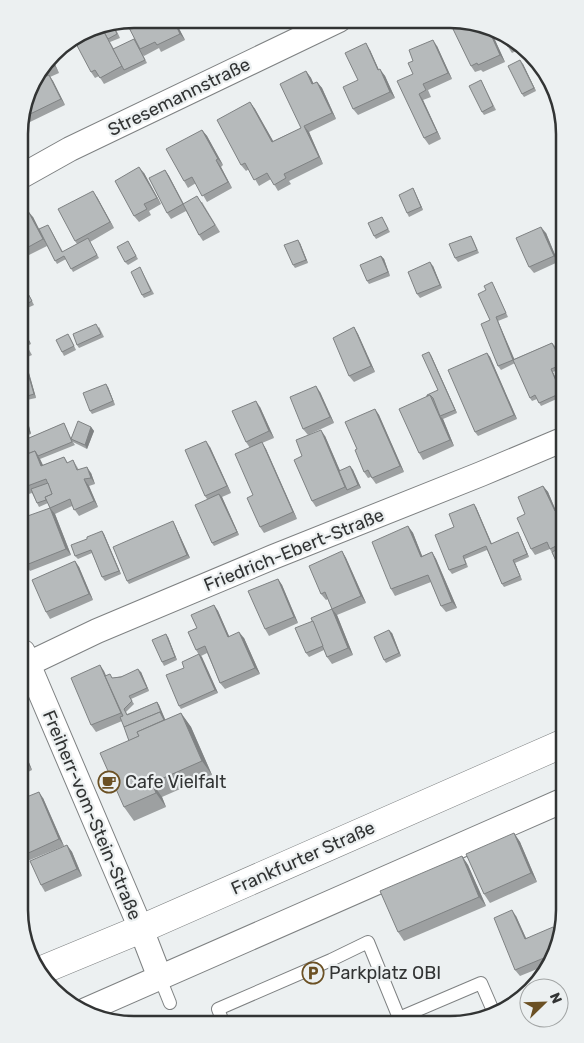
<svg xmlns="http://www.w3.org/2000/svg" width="584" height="1043" font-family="Rubik,sans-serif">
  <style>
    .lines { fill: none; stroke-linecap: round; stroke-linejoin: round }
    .service-casing { stroke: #7e8182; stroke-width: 14 }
    .minor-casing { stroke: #7e8182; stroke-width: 26 }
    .tertiary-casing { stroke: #7e8182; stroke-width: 29 }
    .service { stroke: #fff; stroke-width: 12 }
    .minor { stroke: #fff; stroke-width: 24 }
    .tertiary { stroke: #fff; stroke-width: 28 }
    .wall { fill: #9da0a1 }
    .shaded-wall { fill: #7f8283 }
    .building { fill: #b6babb; stroke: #7f8283 }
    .labels { text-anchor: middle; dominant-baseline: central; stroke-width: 4.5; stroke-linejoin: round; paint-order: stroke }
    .street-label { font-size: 18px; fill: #323434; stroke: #ecf0f1 }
    .poi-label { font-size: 18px; fill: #323434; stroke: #ecf0f1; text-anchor: start }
    .rim { fill: none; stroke: #323434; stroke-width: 2.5 }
  </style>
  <rect width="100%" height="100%" fill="#ecf0f1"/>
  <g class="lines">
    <!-- service casing -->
    <g class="service-casing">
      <g id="service">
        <path d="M160,978l10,25"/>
        <path d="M223,1022l-5,-13 113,-49 37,-18 31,76 82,-35 13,30"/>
      </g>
    </g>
    <!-- minor casing -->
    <g class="minor-casing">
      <g id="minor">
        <path d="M20,177l50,-28 269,-129"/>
        <path d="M23,652l118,277 19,49"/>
        <path d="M28,664l69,-33 176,-74 208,-83 81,-34"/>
        <path d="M86,1010l478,-210"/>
      </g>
    </g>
    <!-- tertiary casing -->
    <g class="tertiary-casing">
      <path id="tertiary" d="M42,970l99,-41 423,-186"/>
    </g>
    <!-- service -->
    <use href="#service" class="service"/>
    <!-- minor -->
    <use href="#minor" class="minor"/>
    <!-- tertiary -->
    <use href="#tertiary" class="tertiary"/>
  </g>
  <!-- wall -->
  <g class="wall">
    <path d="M133,19h41l11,21 -24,12 -2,-4 -15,8 -1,-1 4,8 -43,21 -5,-8 -4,2 -4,-6 5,-36 3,-2 -4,-8 18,-3 7,15 -10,4 4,7 20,-10z"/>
    <path d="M196,19h12l-9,5z"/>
    <path d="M220,19h12l-9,5z"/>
    <path d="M490,29l15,33 -22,10 -2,-2 -6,2 -4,-6z"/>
    <path d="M502,35l24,12 1,1 -1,1 -2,-2 -12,6 -4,-6z"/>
    <path d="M437,46l15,33 -24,11 3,7 -8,3 18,39 -12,6 -5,-7 -11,-77z"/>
    <path d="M370,50l9,20 6,6 10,22 -37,17 -5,-6z"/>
    <path d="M51,56l8,17 -9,4 3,4 12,24 -35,17 -4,-6 12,-36 3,-1 -4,-5z"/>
    <path d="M523,64l13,27 -12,6 -2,-3z"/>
    <path d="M306,71l5,7 2,6 4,-2 5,6 14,31 -27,13 14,32 -34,17 2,3 -13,7 -7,-12 -12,7 -10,-17 -3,2 -5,-6 9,-63 5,7 18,32 28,-13z"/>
    <path d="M481,80l15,30 -12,5 -2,-3z"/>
    <path d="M202,130l5,6 16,29 -2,2 11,21 -25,14 -11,-19 -8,5 -4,-7z"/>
    <path d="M165,170l4,6 15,28 18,-2 18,30 -17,9 -4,-6 -13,-24 -15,8 -4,-6z"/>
    <path d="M144,173l17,31 -12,7 2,4 -12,7 -5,-6z"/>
    <path d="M413,188l2,4 8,18 -14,7 -2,-4z"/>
    <path d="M97,197l17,31 -24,14 9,16 -26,14 -7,-13 -9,5 -10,-18 -26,13 -1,-44 13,2 6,12 11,-1 13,24 14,-8 -2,-3z"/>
    <path d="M382,217l8,15 -14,7 -2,-3z"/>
    <path d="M546,233l12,29 -24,11 -5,-6z"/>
    <path d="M471,236l2,3 6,14 -21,9 -3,-4z"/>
    <path d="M128,241l10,18 -10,6 -3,-3z"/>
    <path d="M300,243l8,20 -13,5 -2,-3z"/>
    <path d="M381,256l3,3 6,17 -21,8 -2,-3z"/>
    <path d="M433,266l9,22 -22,10 -3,-4z"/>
    <path d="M142,271l12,23 -10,4 -2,-3z"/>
    <path d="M494,286l14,31 -10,4 16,38 38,-16 3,3 6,13v10l-8,3 8,19v6l-20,9 -4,-7 -5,2 -2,-3 -15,-35 -14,7 -3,-4 -8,-46z"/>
    <path d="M21,293h7l6,12 -11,5 -2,-3z"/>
    <path d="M21,325l10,19 -4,2 5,9 -11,5z"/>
    <path d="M99,327l5,10 -25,11 -2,-3z"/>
    <path d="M354,327l4,7 17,38 -21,10 -5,-6z"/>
    <path d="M70,337l6,13 -12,6 -2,-4z"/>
    <path d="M487,353l3,4 27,62 -39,17 -3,-4z"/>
    <path d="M431,355l26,58 -14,6 11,27 -31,14 -4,-7 8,-57 11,-6z"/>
    <path d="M21,373h8l7,25 -14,3 9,33 -9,3z"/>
    <path d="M108,387l7,18 -23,9 -2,-3z"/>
    <path d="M320,392l14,31 -26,12 -5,-6z"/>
    <path d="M260,407l14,31 -12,5 4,6 31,70 -33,14 -4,-6 -7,-32 -3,-47 -4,-6z"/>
    <path d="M375,409l4,6 25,57 -28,12 -5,-7 -3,1 -4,-6 -7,-23z"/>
    <path d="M64,423l7,15 20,-11 3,4 -7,18 -14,-7 2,3 -35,14 3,6 21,-8 4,6 5,-3 6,10 12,3 4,11 -6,2 9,21 -19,9 -7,-10 -17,8 16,41 -41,16 -4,-6 24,-57 -2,-5 -9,4 -7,-14 -10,3v-55z"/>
    <path d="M325,436l15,35 10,-5 3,4 8,18 -45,19 -4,-6 -10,-45z"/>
    <path d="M210,447l21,46 -9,4 17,38 -25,11 -2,-3 -5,-44 -2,-3z"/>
    <path d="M543,486l5,6 8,19 6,8v52h-1l-11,-22 -15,6 -4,-6 -6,-35z"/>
    <path d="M476,507l16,37 28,-8 9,21 -14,6 7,17 -18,7 -2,-3 -15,-34 -22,9 3,8 -16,7 -3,-4 5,-43z"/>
    <path d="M175,525l15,33 -61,26 -2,-3z"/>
    <path d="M408,526l5,7 9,23 10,-4 4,7 21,49 -11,4 -5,-6 -10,-24 -36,14 -4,-7z"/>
    <path d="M102,531l2,3 17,40 -16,7 -3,-4 -10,-24 -14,6 -3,-3 12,-17z"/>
    <path d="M342,551l4,7 20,45 -29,12 16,40 -21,9 -5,-7 -3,-7 -15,7 -3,-4 7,-32 19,-12 -4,-10 -2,1 -5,-6z"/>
    <path d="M75,561l4,6 14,33 -43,19 -4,-7z"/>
    <path d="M278,579l4,6 16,38 -29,13 -4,-7z"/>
    <path d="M214,605l4,6 11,25 15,2 16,36 -35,15 -5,-6 -13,-30 -6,3 17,37 -37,16 -2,-3 5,-38 15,-13 -3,-5 1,-22z"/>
    <path d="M392,633l9,23 -15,7 -2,-3z"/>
    <path d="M168,637l9,23 -13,6 -2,-4z"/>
    <path d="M100,665l6,11 7,2 28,-6 8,19 -18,8 3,5 -8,8 1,2 30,-12 2,3 6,15 16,-7 10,14 21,48 -50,22 4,10 -32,14 -10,-14 5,-66 -7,-20 -26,11 -5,-7z"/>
    <path d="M24,750l8,20 -8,4z"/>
    <path d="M24,798h19l21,48 -39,16 -1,-1z"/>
    <path d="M514,833l6,9 17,40 -47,21 -6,-9z"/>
    <path d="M67,845l5,7 10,24 -37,16 -4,-7z"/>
    <path d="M462,856l6,9 18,41 -82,35 -6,-9z"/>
    <path d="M516,916l10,22 32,-5 1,1 -12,31 -27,11 -5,-6z"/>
  </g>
  <!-- shaded-wall -->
  <g class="shaded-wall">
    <path d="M173,19h1l11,21 -5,-6z"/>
    <path d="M488,28l2,1 15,33 -5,-7z"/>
    <path d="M433,40l4,6 15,33 -4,-6z"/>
    <path d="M366,43l4,7 12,27 -4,-7z"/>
    <path d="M51,56l8,17 -4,-7 -5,-9z"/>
    <path d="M520,60l3,4 13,27 -2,-3z"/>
    <path d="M380,69l5,7 10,22 -5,-6z"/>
    <path d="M306,71l5,7 6,13 -5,-7z"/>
    <path d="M49,75l4,6 12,24 -4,-6z"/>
    <path d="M317,82l5,6 14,31 -4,-6z"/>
    <path d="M419,94l4,6 18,39 -4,-7z"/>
    <path d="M250,102l5,7 22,39 -5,-6z"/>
    <path d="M304,126l5,6 14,32 -4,-7z"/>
    <path d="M202,130l5,6 16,29 -5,-6z"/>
    <path d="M216,160l5,7 11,21 -4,-6z"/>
    <path d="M139,167l5,6 17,31 -4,-6z"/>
    <path d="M165,170l4,6 18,35 -4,-7z"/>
    <path d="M413,188l2,4 8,18 -2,-3z"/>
    <path d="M93,191l4,6 17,31 -4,-6z"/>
    <path d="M28,211l5,6 14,28 -4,-6z"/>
    <path d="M541,227l5,6 12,29 -4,-6z"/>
    <path d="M298,240l2,3 8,20 -2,-3z"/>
    <path d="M381,256l3,3 6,17 -2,-4z"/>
    <path d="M430,262l3,4 9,22 -2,-3z"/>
    <path d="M496,317l2,4 18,42 -3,-3z"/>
    <path d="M21,325l10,19 -5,-6 -5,-10z"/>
    <path d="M354,327l4,7 17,38 -4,-6z"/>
    <path d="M429,352l2,3 26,58 -2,-3z"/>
    <path d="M487,353l3,4 27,62 -3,-4z"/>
    <path d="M551,369l2,3 8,19v2z"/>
    <path d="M27,370l2,3 7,25 -2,-4z"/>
    <path d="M106,384l2,3 7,18 -2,-4z"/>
    <path d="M316,386l4,6 14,31 -4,-6z"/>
    <path d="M430,395l10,21 3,3 11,27 -4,-6z"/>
    <path d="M21,400l2,1 8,33 -5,-6 -4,-19z"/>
    <path d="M256,401l4,6 14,31 -5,-7z"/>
    <path d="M375,409l4,6 25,57 -4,-6z"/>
    <path d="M91,427l3,4 -7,18 -2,-4z"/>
    <path d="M321,430l4,6 23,53 -1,1 -2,-3z"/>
    <path d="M206,441l4,6 21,46 -4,-7z"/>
    <path d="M262,442l4,7 31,70 -4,-7z"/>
    <path d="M35,451l5,8 6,13 -5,-6z"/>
    <path d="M350,466l3,4 8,18 -3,-3z"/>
    <path d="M87,467l4,6 4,11 -4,-6z"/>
    <path d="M84,479l5,7 9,21 -4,-6z"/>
    <path d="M543,486l5,6 11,26 -4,-7z"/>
    <path d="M219,494l3,3 17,38 -2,-3z"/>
    <path d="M474,504l2,3 17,40 -2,-3z"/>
    <path d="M50,508l5,6 16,41 -5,-6z"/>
    <path d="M173,521l2,4 15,33 -3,-3z"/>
    <path d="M408,526l5,7 12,30 -4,-6z"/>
    <path d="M102,531l2,3 17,40 -2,-3z"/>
    <path d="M518,532l2,4 9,21 -2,-3z"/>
    <path d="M342,551l4,7 20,45 -5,-7z"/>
    <path d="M432,552l4,7 21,49 -5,-6z"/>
    <path d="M513,560l2,3 7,17 -2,-4z"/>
    <path d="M75,561l4,6 14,33 -4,-6z"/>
    <path d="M278,579l4,6 16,38 -4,-6z"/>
    <path d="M214,605l4,6 14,32 -4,-6z"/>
    <path d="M332,609l5,6 16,40 -5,-7z"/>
    <path d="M389,630l3,3 9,23 -2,-3z"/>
    <path d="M239,632l5,6 16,36 -5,-6z"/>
    <path d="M166,634l2,3 9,23 -2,-3z"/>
    <path d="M199,654l3,3 16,36 -3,-3z"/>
    <path d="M100,665l4,6 21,49 -4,-7z"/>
    <path d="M138,669l3,3 8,19 -2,-3z"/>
    <path d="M157,702l2,3 13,30 -4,-6 -8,-17z"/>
    <path d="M181,713l10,14 21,48 -10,-14z"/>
    <path d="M24,750l8,20 -4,-6 -4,-10z"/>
    <path d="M152,783l10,14 4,10 -10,-14z"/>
    <path d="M39,792l4,6 21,48 -5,-7z"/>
    <path d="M514,833l6,9 17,40 -6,-9z"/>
    <path d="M67,845l5,7 10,24 -5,-7z"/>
    <path d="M462,856l6,9 18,41 -7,-9z"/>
    <path d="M512,910l4,6 13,29 -4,-6z"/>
  </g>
  <!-- building -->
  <g class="building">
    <path d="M133,19h40l7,15 -23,11 -2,-3 -15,7 -15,-29z"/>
    <path d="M469,21h4l15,7 12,27 -22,10 -1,-2 -6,3 -18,-37z"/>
    <path d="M112,23l5,11 -9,5 -4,-7 -5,2 -4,-8z"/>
    <path d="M91,28l4,8 9,-4 18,34 -22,12 -5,-8 -4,2 -18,-34z"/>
    <path d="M502,35l14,7 -8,5z"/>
    <path d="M134,39l11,21 -21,10 -11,-21z"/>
    <path d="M433,40l15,33 -25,11 3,6 -7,4 18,38 -13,6 -27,-57 16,-7 -5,-11 5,-2 -4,-11z"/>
    <path d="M366,43l12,27 2,-1 10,23 -37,17 -10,-22 15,-7 -13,-27z"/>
    <path d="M50,57l5,9 -17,8h-1z"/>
    <path d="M520,60l14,28 -12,6 -14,-28z"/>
    <path d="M306,71l6,13 5,-2 15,31 -28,13 15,31 -35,17 2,4 -12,7 -7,-12 -13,7 -9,-17 -4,2 -24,-45 33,-18 22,40 29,-14 -21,-44z"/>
    <path d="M49,75l12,24 -35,17 -3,-7 8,-27 4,-6 2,4z"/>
    <path d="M481,80l12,26 -11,6 -13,-26z"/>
    <path d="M202,130l16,29 -2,1 12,22 -26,14 -10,-19 -8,4 -18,-32z"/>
    <path d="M139,167l18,31 -13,6 3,5 -13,7 -19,-35z"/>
    <path d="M165,170l18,34 14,-8 18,29 -16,10 -16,-31 -16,9 -18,-35z"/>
    <path d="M413,188l8,19 -14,6 -8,-18z"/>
    <path d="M93,191l17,31 -35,19 -17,-32z"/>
    <path d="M28,211l15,28 -22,12 -1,-36z"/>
    <path d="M382,217l6,12 -14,7 -6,-13z"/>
    <path d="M48,225l14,27 26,-14 9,17 -26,14 -7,-13 -9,5 -16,-32z"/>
    <path d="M541,227l13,29 -25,11 -13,-29z"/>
    <path d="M471,236l6,14 -22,8 -6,-14z"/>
    <path d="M298,240l8,20 -13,5 -9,-20z"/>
    <path d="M128,241l8,15 -11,6 -8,-15z"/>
    <path d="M381,256l7,16 -21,9 -7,-16z"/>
    <path d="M430,262l10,23 -23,9 -9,-22z"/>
    <path d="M140,267l11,24 -9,4 -11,-23z"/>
    <path d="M492,282l14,31 -10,4 17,43 -15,6 -17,-42 9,-4 -12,-26 8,-4 -2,-4z"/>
    <path d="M26,290l6,11 -11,6v-14z"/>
    <path d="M96,324l5,10 -24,11 -4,-11z"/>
    <path d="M354,327l17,39 -22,10 -16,-38z"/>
    <path d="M21,328l5,10 -3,2 5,9 -7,3z"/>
    <path d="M68,334l6,12 -12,6 -6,-12z"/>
    <path d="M552,343l9,18v4l-10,4 10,24 -22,10 -4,-8 -5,3 -17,-38z"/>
    <path d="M429,352l26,58 -15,6 -7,-18 -3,-3 -3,1v-1l11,-5 -16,-35z"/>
    <path d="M487,353l27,62 -39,17 -27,-62z"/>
    <path d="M27,370l7,24 -13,4v-25z"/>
    <path d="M106,384l7,17 -23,10 -7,-18z"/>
    <path d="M316,386l14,31 -27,12 -13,-32z"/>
    <path d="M430,395l20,45 -31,13 -20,-44z"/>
    <path d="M256,401l13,30 -23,11 -14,-31z"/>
    <path d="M22,409l4,19 -4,1z"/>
    <path d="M375,409l25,57 -28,12 -4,-8 -4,2 -9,-22 2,-1 -12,-27z"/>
    <path d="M78,421l13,6 -6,18 -14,-6z"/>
    <path d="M64,423l8,19 -34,14 -3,-5 -13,5v-15z"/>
    <path d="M321,430l24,57 -33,14 -18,-41 8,-4 -6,-16z"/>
    <path d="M206,441l21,45 -22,10 -20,-46z"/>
    <path d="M262,442l31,70 -33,15 -13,-29 6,-3 -18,-41z"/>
    <path d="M35,451l6,15 23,-9 3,6 6,-3 4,10 10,-3 4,11 -7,1 10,22 -20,9 -4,-11 -20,9 -5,-11 7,-3 -6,-15 -24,9v-32z"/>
    <path d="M350,466l8,19 -11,5 -8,-19z"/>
    <path d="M48,483l4,11 -7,3 1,3 -9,3 -6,-14z"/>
    <path d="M543,486l12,25 2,-1 5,12v21l-12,6 -3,-7 -16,7 -14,-31 8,-4 -7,-17z"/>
    <path d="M219,494l18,38 -25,11 -17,-38z"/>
    <path d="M474,504l17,40 27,-12 9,22 -14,6 7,16 -18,8 -16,-38 -23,10 3,8 -17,6 -14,-35 19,-8 -5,-13z"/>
    <path d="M50,508l16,41 -40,16 -4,-10v-37z"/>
    <path d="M173,521l14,34 -60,26 -14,-34z"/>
    <path d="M408,526l13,31 11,-5 20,50 -11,4 -13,-31 -37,14 -19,-47z"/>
    <path d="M102,531l17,40 -17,6 -11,-27 -16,6 -4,-11 16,-6v-2z"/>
    <path d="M562,547v20l-3,1 -7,-16z"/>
    <path d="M342,551l19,45 -29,13 -7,-17 -4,2 -12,-28z"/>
    <path d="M75,561l14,33 -43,18 -14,-32z"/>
    <path d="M278,579l16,38 -29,12 -17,-38z"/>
    <path d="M214,605l14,32 11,-5 16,36 -35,15 -15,-37 -9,4 -8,-18 9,-4 -6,-13z"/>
    <path d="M332,609l16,39 -21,9 -16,-39z"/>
    <path d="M313,621l10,25 -17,7 -11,-25z"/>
    <path d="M389,630l10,23 -15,7 -10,-23z"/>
    <path d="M166,634l9,23 -13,5 -10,-22z"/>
    <path d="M199,654l16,36 -36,16 -13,-31 18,-7 -2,-6z"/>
    <path d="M100,665l21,48 -30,12 -20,-47z"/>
    <path d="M138,669l9,19 -18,8 3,5 -8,8 3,6 30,-13 5,13 -2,-3 -36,15 -4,-10 3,-1 -18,-40 5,-2 2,4 9,-1z"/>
    <path d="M160,712l4,8 -27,12 2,4 -10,5 -5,-14z"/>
    <path d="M181,713l21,48 -50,22 4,10 -32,14 -24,-54 39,-17 -2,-4z"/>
    <path d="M24,754l4,10 -4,2z"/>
    <path d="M39,792l20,47 -35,16v-57z"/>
    <path d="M514,833l17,40 -47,21 -18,-40z"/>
    <path d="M67,845l10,24 -36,16 -11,-24z"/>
    <path d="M462,856l17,41 -81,35 -18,-41z"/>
    <path d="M512,910l13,29 28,-12 5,10 -7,18 -36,15 -21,-52z"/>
  </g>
  <!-- icons -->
  <defs>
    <g id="cafe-ring" transform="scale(1.125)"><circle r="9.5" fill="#ecf0f1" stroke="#6b5023" stroke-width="1.5"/><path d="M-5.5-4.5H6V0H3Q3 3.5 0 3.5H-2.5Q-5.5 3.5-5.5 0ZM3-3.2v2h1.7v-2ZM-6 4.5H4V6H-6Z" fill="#6b5023"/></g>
    <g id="parking-ring" transform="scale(1.125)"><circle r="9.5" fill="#ecf0f1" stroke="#6b5023" stroke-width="1.5"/><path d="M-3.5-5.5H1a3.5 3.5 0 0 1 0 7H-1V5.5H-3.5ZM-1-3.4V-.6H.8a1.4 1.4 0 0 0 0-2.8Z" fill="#6b5023"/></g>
  </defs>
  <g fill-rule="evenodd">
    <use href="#cafe-ring" x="109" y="782"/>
    <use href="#parking-ring" x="313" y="973"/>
  </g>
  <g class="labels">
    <!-- street labels -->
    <g class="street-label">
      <text transform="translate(179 97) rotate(-26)">Stresemannstraße</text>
      <text transform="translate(294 550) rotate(-22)">Friedrich-Ebert-Straße</text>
      <text transform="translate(92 815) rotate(67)">Freiherr-vom-Stein-Straße</text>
      <text transform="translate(303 858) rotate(-24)">Frankfurter Straße</text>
    </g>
    <!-- poi labels -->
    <g class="poi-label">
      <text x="125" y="782">Cafe Vielfalt</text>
      <text x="329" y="973">Parkplatz OBI</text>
    </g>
  </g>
  <!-- crop -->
  <path d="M0 0H584V1043H0ZM134 28H450A106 106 0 0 1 556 134V910A106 106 0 0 1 450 1016H134A106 106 0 0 1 28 910V134A106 106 0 0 1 134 28Z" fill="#ecf0f1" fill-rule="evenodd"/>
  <path class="rim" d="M134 28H450A106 106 0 0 1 556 134V910A106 106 0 0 1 450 1016H134A106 106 0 0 1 28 910V134A106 106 0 0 1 134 28Z"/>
  <!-- north arrow -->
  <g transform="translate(544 1003) rotate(67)"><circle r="24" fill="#ecf0f1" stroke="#a2a5a5"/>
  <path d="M0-4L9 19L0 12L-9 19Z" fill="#6b5023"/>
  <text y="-8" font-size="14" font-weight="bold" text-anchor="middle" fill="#323434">N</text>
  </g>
</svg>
